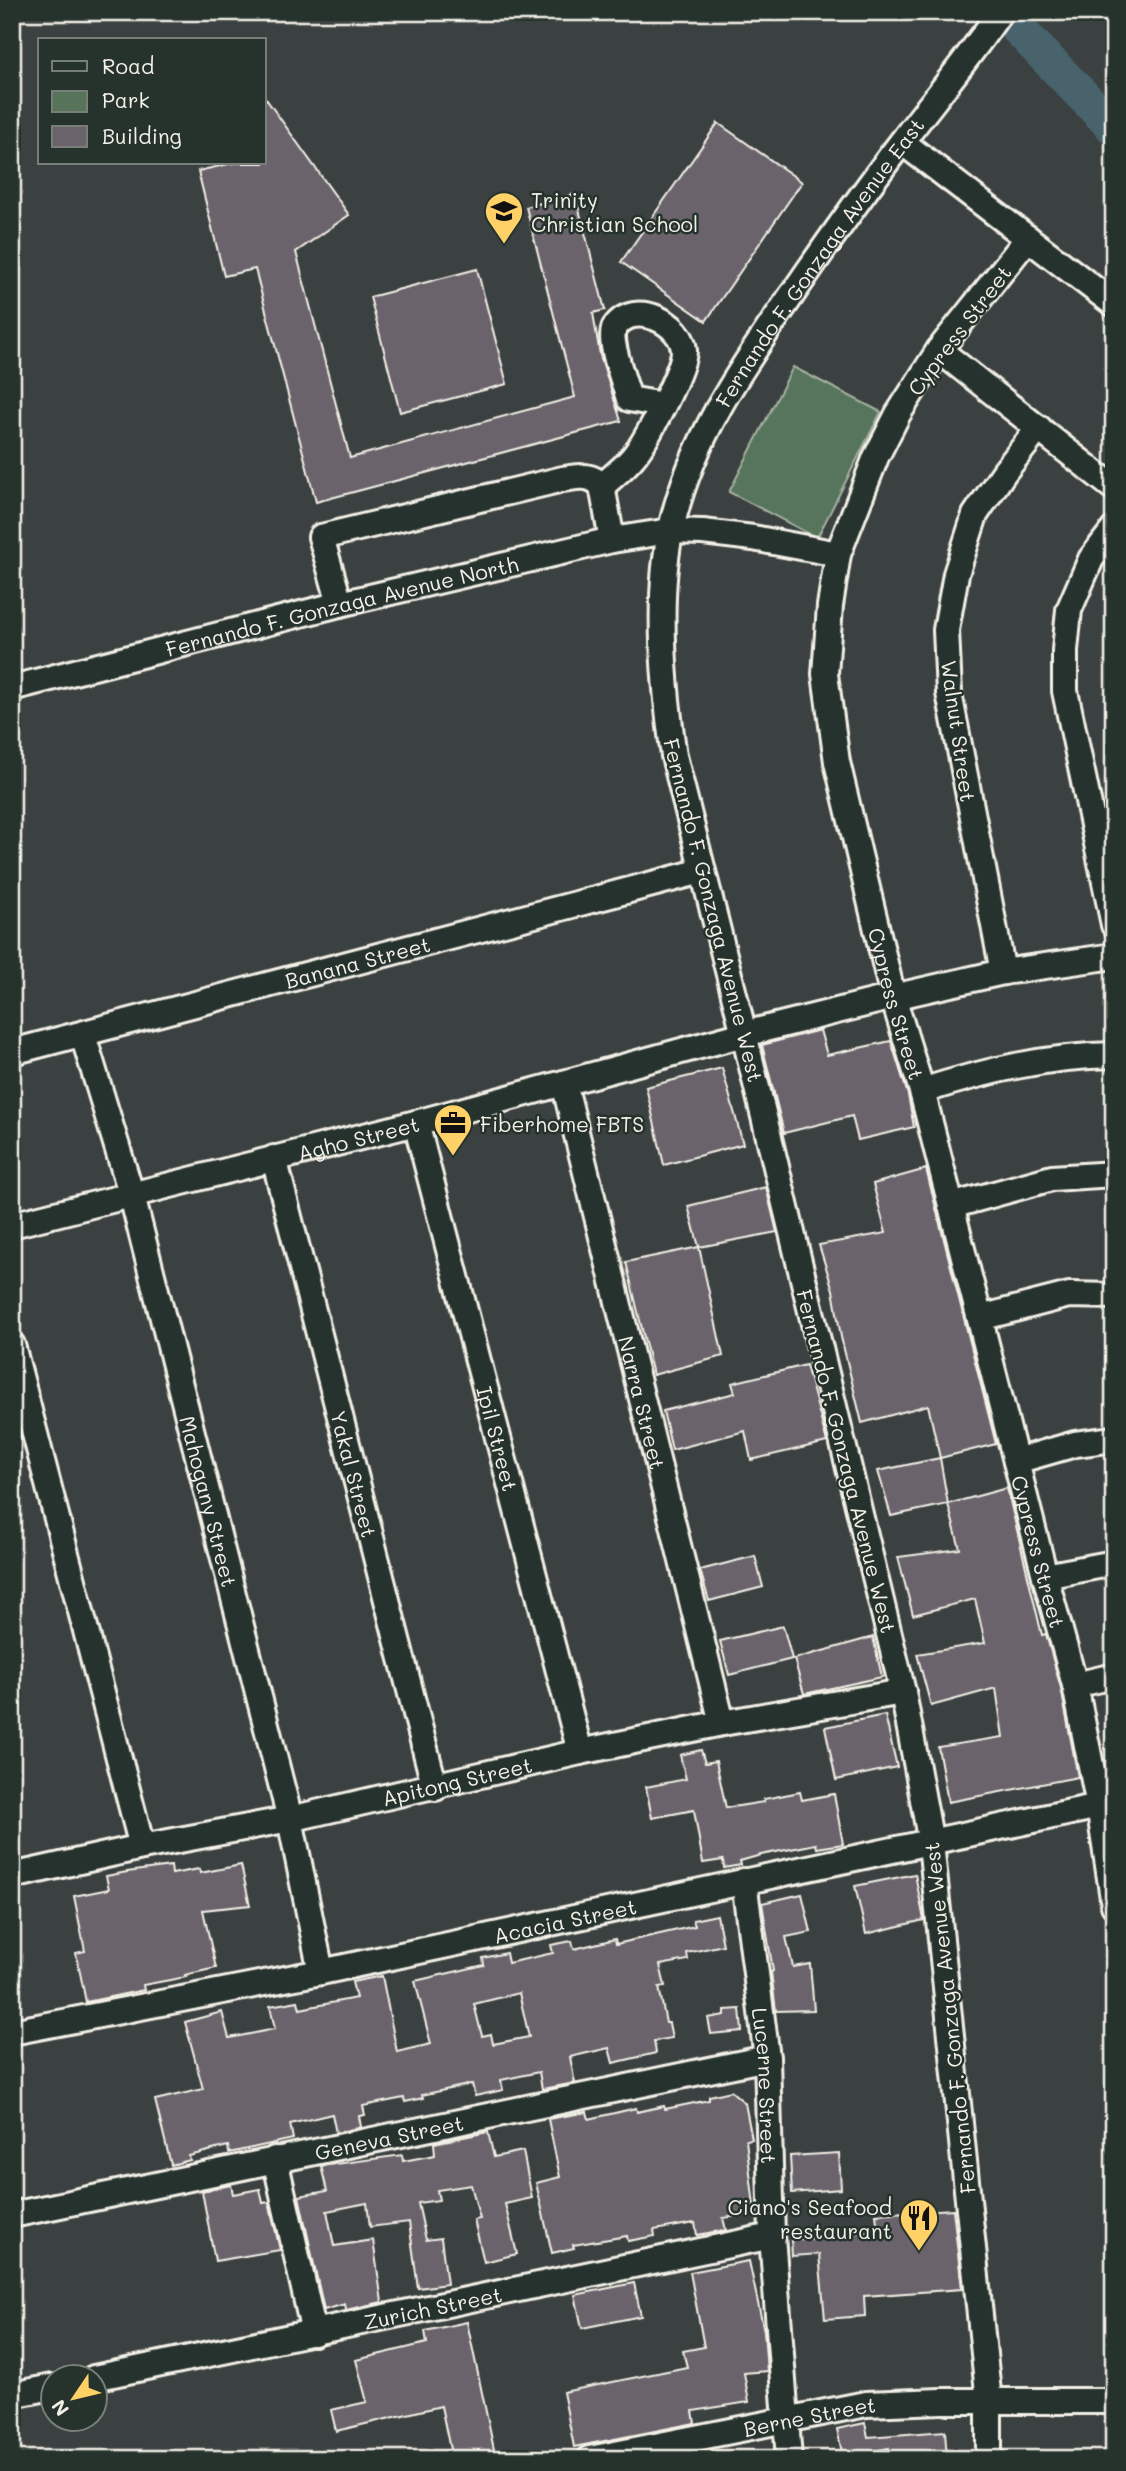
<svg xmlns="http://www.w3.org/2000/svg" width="1126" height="2471" font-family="Mali,sans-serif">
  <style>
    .green { fill: #57745b; stroke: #a6b2a2; stroke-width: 2 }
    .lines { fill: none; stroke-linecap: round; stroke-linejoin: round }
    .river { stroke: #48646d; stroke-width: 35 }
    .building { fill: #6b636c; stroke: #f4f1e8; stroke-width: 2; fill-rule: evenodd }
    .minor-casing { stroke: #f4f1e8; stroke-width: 30 }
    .minor { stroke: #26332d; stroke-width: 24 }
    .labels { text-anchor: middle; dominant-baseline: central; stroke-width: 5; stroke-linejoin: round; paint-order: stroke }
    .poi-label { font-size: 21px; fill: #f4f1e8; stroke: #26332d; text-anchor: start }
    .street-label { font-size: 21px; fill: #f4f1e8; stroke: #26332d }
  </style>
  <rect width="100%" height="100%" fill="#3b4140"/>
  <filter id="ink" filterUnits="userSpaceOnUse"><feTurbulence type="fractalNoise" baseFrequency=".0143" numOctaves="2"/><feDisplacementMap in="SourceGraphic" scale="14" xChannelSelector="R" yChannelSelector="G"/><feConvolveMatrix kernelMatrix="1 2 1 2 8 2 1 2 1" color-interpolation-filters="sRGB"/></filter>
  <g filter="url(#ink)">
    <!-- green -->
    <path class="green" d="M793,367l88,45 -64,126 -88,-46z"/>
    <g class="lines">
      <!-- river -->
      <path class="river" d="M1002,12l112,116"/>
    </g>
    <!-- building -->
    <g class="building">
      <path d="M264,96l85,119 -53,37 54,206 225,-61 -49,-190 49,-13 30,116 -12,3 7,42 21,66 -305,81 -61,-233 -31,7 -26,-105 35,-8h31z"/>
      <path d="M718,123l84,59 -96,139 -85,-59z"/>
      <path d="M477,269l30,115 -107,28 -30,-115z"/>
      <path d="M820,1030l7,25 64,-14 17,54 6,32 -56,13 -6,-24 -68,17 -22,-88z"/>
      <path d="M722,1068l21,76 -79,21 -18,-78z"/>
      <path d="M926,1169l70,275 -56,14 -12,-53 -66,18 -21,-86 -8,-47 -14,-45 67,-12 -13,-49z"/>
      <path d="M766,1187l11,45 -78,15 -11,-41z"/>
      <path d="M699,1247l24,109 -70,19 -27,-113z"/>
      <path d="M806,1365l21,77 -76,18 -6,-29 -73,19 -9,-39 72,-18 -3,-10z"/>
      <path d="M940,1458l8,46 -57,12 -13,-45z"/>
      <path d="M1007,1488l35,147 4,-1 15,54 17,89 -130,25 -10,-55 65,-10 -7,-49 -65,18 -14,-52 68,-11 -10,-44 -62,16 -15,-58 62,-8 -12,-45z"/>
      <path d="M755,1556l8,31 -54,14 -9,-31z"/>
      <path d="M783,1626l9,33 -63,16 -9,-34z"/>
      <path d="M873,1637l9,40 -78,17 -10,-35z"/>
      <path d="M885,1715l12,52 -61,13 -11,-53z"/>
      <path d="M701,1750l4,13 11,-2 10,47 38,-6v-3l36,-7 2,8 32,-6 9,50 -26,4 -1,-4 -55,11 -21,6 1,4 -17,3 -1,-8 -20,3 -9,-53 -42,8 -6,-31 40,-8 -6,-24z"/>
      <path d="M241,1865l9,40 -47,5 13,58 -31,7 1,2 -43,8 1,5 -58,12 -10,-49 9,-2 -11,-55 35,-7 -3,-13 21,-4 44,-6 1,8 27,-5 1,4z"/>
      <path d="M915,1874l9,46 -58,14 -11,-48z"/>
      <path d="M802,1894l9,38 -25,5 7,30 17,-3 4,46 -38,1 -5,-39 2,-1 -11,-68z"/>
      <path d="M717,1915l6,30 -36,8 1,7 -28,5 5,21 -6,1 7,36h3l3,15 -18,3 2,12 -43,10 -4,-15 -39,9 5,26 -33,6 -3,-17 -38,8 2,10 -28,6 -3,-12 -50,11 1,3 -18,4 -1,-4 -41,8 2,9 -6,1 2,11 -25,6 -4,-19 -42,10 3,15 -64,14 -1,-7 -39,10 1,4 -19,5 -16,-65 48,-11 -18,-67 37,-10 7,26 46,-9 -5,-23 28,-5 2,8 56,-11 -4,-16 30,-6 15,76 34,-8 -16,-63 69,-16 -1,-7 23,-5 2,10 45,-10 -2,-8 21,-4 2,8 41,-10 1,5 79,-18 -2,-6zM519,1993l10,44 -36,7 -2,-10 -9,2 -8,-32z"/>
      <path d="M740,2009l2,22 -31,3 -3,-16 17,-3v-5z"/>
      <path d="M731,2091l14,12 7,36 -6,1 9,74 -32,4 3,12 -29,5 -2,-12 -41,7 1,6 -27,5 -1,-5 -54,9 1,3 -22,5 -16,-70 24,-6 -12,-58 39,-7 2,7 47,-11 1,4 27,-6 1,3 44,-9v-4z"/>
      <path d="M488,2132l6,25 29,-6 9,47 -27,6 12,50 -33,8 -10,-42 6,-1 -9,-34 -34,5 2,10 -21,3 8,37 15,-2 6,46 -29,4 -9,-66 -39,5 -3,-24 -40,8 7,35 39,-6 9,62 -36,8 -1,-6 -21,6 -25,-114 28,-5 -6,-25 81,-11 1,6 32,-6 -1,-12z"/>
      <path d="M839,2153l2,36 -49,4 -2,-37z"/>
      <path d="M231,2185l2,9 27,-5 3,14 6,-1 11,48 -65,11 -13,-70z"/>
      <path d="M953,2209l9,80 -98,7 1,20 -40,3 -6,-65 -27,2 -1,-16 38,-3v-4l49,-1 -2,-18z"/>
      <path d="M749,2261l15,70 3,40 -23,2 5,29 -56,9 2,12 -121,24 -11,-55 124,-25 -4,-16 21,-4 -14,-75z"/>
      <path d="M634,2283l7,33 -59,12 -7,-33z"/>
      <path d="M467,2322l29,137h-44l-11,-53 -105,25 -5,-21 36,-8 -11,-42 71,-17 -2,-12z"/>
      <path d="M865,2423l3,14 77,-6 2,28h-58v-11l-46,9 -6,-28z"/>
    </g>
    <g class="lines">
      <!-- minor casing -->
      <g class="minor-casing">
        <g id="minor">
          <path d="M902,142l212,162"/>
          <path id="s1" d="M1028,238l-89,112 -41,64 -22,43 -38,97 -8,52 -5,68 12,88 56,235 29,94 123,485 30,109 24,121 15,99"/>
          <path d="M939,350l175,138"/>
          <path d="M602,486c10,-9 22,-18 31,-29 13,-15 51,-88 51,-106 -1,-28 -50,-52 -69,-24 -8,12 10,57 14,72l34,6"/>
          <path d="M1114,529l-23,30 -22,51 -4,40v41l49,234"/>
          <path d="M340,604l-19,-67 242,-58c15,-2 28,-6 39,7l10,54"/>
          <path id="s2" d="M12,688l328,-84 272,-64 58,-9 33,1 50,6 85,16"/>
          <path d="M1003,972l-54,-279 -3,-63 10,-56 19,-59 30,-44 34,-43"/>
          <path id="s3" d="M83,1035l49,161 158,623 31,153"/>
          <path id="s4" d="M12,1052l690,-181"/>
          <path id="s5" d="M564,1083l158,640"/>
          <path d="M922,1091c63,-20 125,-35 192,-36"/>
          <path id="s6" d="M416,1123l164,629"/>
          <path id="s7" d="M274,1158l161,630"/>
          <path d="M951,1206l101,-28 62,-4"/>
          <path id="s8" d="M12,1225l404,-102 328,-89 149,-37 110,-25 111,-16"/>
          <path d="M980,1318l89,-23 45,1"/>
          <path d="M12,1345l130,502"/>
          <path d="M1016,1461l59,-17 39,-5"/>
          <path d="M1045,1576l69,-13"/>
          <path d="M1075,1685l39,-9"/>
          <path id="s9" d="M12,1876l130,-29 148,-28 290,-67 142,-29 181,-31"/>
          <path id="s10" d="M744,1881l23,177 5,178 17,223"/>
          <path id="s11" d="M12,2032l309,-60 792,-169"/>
          <path d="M275,2159l39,174"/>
          <path id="s12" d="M12,2215l755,-157"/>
          <path id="s13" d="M94,2378l678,-142"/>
          <path d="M12,2395l40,-8"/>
          <path id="s14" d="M590,2459l276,-55 75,-3h173"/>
          <path id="s15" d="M989,2459v-57l-58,-559 -28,-151 -159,-658 -70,-278c-10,-68 -18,-159 -3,-227 19,-87 68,-158 118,-230 37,-54 75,-108 115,-160 32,-42 66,-83 96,-127"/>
        </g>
      </g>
      <!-- minor -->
      <use href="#minor" class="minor"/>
    </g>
  </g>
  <!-- icons -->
  <defs>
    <g id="school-pin" transform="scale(2.0125)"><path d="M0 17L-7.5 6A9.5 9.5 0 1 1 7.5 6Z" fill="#ffd166" stroke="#26332d"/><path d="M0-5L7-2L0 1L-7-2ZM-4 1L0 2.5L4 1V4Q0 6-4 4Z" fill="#111"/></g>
    <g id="office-pin" transform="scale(2.0125)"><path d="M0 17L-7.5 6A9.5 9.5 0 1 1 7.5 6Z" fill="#ffd166" stroke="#26332d"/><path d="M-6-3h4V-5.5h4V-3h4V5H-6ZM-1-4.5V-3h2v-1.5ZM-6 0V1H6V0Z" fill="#111"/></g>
    <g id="restaurant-pin" transform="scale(2.0125)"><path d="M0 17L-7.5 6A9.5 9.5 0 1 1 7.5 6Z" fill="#ffd166" stroke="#26332d"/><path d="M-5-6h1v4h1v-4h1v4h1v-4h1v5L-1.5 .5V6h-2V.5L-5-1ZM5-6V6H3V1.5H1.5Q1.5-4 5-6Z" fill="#111"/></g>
  </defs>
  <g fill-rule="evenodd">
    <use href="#school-pin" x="504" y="211"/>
    <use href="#office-pin" x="453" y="1123"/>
    <use href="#restaurant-pin" x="919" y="2218"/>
  </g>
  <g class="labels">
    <!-- poi labels -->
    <g class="poi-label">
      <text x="531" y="199">Trinity<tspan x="531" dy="24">Christian School</tspan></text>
      <text x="480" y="1123">Fiberhome FBTS</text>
      <text x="892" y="2206" text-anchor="end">Ciano's Seafood<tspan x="892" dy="24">restaurant</tspan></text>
    </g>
    <!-- street labels -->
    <g class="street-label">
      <text stroke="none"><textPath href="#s15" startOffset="2272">Fernando F. Gonzaga Avenue East</textPath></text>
      <text transform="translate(959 330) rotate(-53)">Cypress Street</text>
      <text stroke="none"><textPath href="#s2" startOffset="340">Fernando F. Gonzaga Avenue North</textPath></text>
      <text transform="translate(959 731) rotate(82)">Walnut Street</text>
      <text transform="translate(714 910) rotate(76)">Fernando F. Gonzaga Avenue West</text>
      <text stroke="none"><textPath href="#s4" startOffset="357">Banana Street</textPath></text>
      <text stroke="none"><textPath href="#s1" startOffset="830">Cypress Street</textPath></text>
      <text stroke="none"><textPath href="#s8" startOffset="357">Agho Street</textPath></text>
      <text stroke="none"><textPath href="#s5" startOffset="329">Narra Street</textPath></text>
      <text stroke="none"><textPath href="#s6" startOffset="326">Ipil Street</textPath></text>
      <text transform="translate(847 1461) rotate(76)">Fernando F. Gonzaga Avenue West</text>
      <text stroke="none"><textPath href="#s7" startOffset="326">Yakal Street</textPath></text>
      <text stroke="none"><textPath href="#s3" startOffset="483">Mahogany Street</textPath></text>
      <text stroke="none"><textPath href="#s1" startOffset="1396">Cypress Street</textPath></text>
      <text stroke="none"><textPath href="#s9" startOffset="455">Apitong Street</textPath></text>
      <text stroke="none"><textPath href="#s11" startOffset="564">Acacia Street</textPath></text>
      <text transform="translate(949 2018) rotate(-96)">Fernando F. Gonzaga Avenue West</text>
      <text stroke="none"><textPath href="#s10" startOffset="206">Lucerne Street</textPath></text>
      <text stroke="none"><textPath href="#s12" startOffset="385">Geneva Street</textPath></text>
      <text stroke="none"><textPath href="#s13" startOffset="346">Zurich Street</textPath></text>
      <text stroke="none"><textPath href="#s14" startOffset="224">Berne Street</textPath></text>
    </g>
  </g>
  <!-- margin -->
  <rect width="1126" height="2471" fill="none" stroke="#26332d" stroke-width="42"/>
  <rect x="21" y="21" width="1084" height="2429" fill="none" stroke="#f4f1e8" stroke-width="2.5" filter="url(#ink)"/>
  <!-- legend -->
  <rect x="38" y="38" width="228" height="126" fill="#26332d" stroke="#787f78" stroke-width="2"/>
  <rect x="52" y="61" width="35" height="10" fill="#26332d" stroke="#787f78" stroke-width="2"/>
  <text x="102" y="74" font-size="21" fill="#f4f1e8">Road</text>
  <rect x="52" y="91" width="35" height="21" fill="#57745b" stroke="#787f78" stroke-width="2"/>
  <text x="102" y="108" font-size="21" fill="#f4f1e8">Park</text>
  <rect x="52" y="126" width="35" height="21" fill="#6b636c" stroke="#787f78" stroke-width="2"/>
  <text x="102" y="144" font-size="21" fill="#f4f1e8">Building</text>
  <!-- north arrow -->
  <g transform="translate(74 2398) rotate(235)"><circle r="33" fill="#26332d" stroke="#787f78" stroke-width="2"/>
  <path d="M0-5L12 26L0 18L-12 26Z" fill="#ffd166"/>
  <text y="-10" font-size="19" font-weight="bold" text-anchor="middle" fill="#f4f1e8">N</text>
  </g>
</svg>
